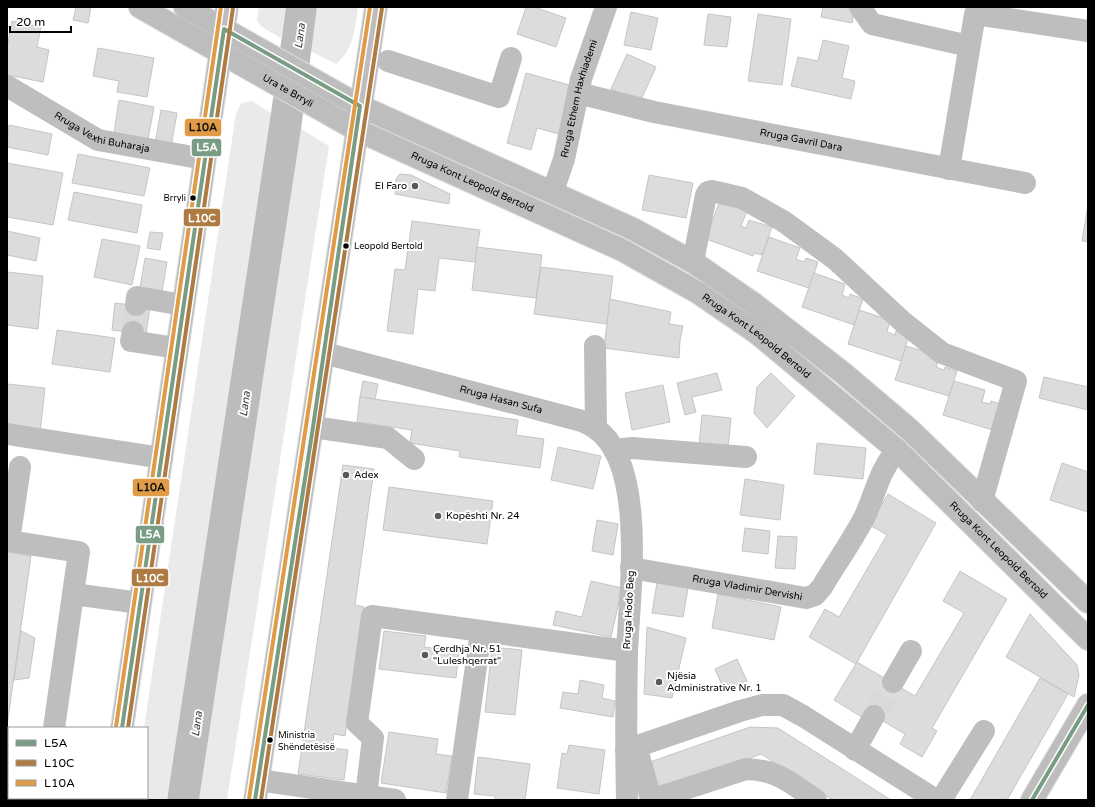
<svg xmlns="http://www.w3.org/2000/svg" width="1095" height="807" font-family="'Varela Round',sans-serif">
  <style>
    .green { fill: #eaeaea }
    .water { fill: #bcbcbc }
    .building { fill: #dcdcdc; stroke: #c5c5c5 }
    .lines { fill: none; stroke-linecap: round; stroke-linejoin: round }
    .minor-tunnel { stroke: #d9d9d9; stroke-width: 22; stroke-dasharray: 22 11; stroke-linecap: butt }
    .major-casing { stroke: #dbdbdb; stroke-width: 24 }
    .minor { stroke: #bebebe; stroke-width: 22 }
    .major { stroke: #bdbdbd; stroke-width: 22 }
    .bus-1-casing { stroke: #fff; stroke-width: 7 }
    .bus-2-casing { stroke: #fff; stroke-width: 7 }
    .bus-3-casing { stroke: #fff; stroke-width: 7 }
    .bus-1 { stroke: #799c85; stroke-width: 4 }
    .bus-2 { stroke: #ae7c43; stroke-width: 4 }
    .bus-3 { stroke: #e09b47; stroke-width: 4 }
    .poi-dot { fill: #595959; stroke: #fff; stroke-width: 1.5 }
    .bus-dot { fill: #000; stroke: #fff; stroke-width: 1.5 }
    .labels { text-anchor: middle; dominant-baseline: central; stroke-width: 4; stroke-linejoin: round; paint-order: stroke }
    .bus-label { font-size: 9px; fill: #000; stroke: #fff; text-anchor: start }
    .street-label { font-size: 10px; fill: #000; stroke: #fff }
    .poi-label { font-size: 10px; fill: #000; stroke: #fff; text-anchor: start }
    .water-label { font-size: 11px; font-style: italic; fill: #404040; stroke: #fff }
    .line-badge { stroke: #fff; stroke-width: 1.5 }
    .badge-label { font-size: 11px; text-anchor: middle; font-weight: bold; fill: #fff }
    .pale-badge-label { font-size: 11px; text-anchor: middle; font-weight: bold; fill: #111 }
  </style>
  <rect width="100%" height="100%" fill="#fff"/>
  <!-- green -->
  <g class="green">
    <path d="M259,7h27l-5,31 -19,-11 -5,-6z"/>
    <path d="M317,7h41c-3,22 -4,42 -22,57l-26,-13z"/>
    <path d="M252,101l19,12 -104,687h-34l1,-2h13v-70h-3l92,-615 5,-10z"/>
    <path d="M301,129l28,17 -102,654h-28z"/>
  </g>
  <!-- water -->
  <path class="water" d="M286,7h31l-16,122 -102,671h-32l104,-687z"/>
  <!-- building -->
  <g class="building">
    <path d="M76,7h15l-3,16 -15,-3z"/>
    <path d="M526,7h8l32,11 -10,29 -39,-13z"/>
    <path d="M823,7l32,1 -3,15 -31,-6z"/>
    <path d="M631,12l27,6 -7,32 -27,-5z"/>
    <path d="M708,14l23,3 -4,30 -23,-2z"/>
    <path d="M758,14l33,5 -9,66 -34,-4z"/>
    <path d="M12,21l29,6 -4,20 12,3 -6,32 -36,-7v-27z"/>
    <path d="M823,40l26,6 -7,32 13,3 -4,18 -60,-13 7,-29 20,4z"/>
    <path d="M98,48l56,10 -7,39 -30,-5 2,-11 -26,-5z"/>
    <path d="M627,54l29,13 -16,35 -29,-13z"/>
    <path d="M526,73l47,13 -14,48 -22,-6 -6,22 -24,-7z"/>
    <path d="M119,100l35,7 -6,32 -34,-6z"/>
    <path d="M161,110l16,3 -6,34 -16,-3z"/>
    <path d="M9,125l43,9 -4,21 -41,-8z"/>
    <path d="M78,154l72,14 -6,28 -72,-13z"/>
    <path d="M7,163l56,10 -10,52 -46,-8z"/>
    <path d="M400,174l11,1 39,19 -1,10 -54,-10 1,-15z"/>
    <path d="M649,175l44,8 -7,35 -44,-8z"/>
    <path d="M74,192l68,13 -5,28 -69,-13z"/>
    <path d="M721,197l28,9 -8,20 5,2 3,-8 23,7 -10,28 -8,-2 -1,3 -47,-17z"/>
    <path d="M1088,205v37l-6,-1z"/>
    <path d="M412,221l68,9 -5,32 -36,-4 -4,33 -17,-2 -5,45 -26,-3 8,-62 10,1z"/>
    <path d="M7,231l33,7 -4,23 -29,-6z"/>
    <path d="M150,232l13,1 -3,17 -13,-2z"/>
    <path d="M769,237l31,11 -4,11 8,3 2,-4 12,4 -9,26 -52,-17z"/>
    <path d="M102,239l38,7 -8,39 -38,-8z"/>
    <path d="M477,247l65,8 -6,43 -64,-8z"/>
    <path d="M145,258l22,4 -5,30 -22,-4z"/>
    <path d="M541,267l72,9 -6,48 -73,-10z"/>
    <path d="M7,272l36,4 -5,53 -31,-4z"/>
    <path d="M814,273l31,11 -3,11 7,3 1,-4 13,5 -9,26 -52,-18z"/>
    <path d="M610,299l61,13 -2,12 14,2 -3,14 -1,18 -75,-10z"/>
    <path d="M115,303l35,4 -4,27 -34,-4z"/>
    <path d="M859,310l31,10 -3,12 8,3 1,-4 13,4 -8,26 -53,-17z"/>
    <path d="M57,330l58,8 -5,34 -58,-8z"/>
    <path d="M906,346l34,10 -4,11 8,3 1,-3 12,4 -8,25 -54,-16z"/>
    <path d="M717,373l5,17 -30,7 4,15 -11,3 -8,-32z"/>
    <path d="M771,373l24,23 -28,32 -13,-15 3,-26z"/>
    <path d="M1044,377l44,10v23l-49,-12z"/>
    <path d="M363,381l15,3 -3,15 -15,-2z"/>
    <path d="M954,381l31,9 -3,12 8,2 1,-3 13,4 -8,26 -53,-16z"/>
    <path d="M7,384l38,4 -5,45 -33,-4z"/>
    <path d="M663,385l7,37 -38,8 -7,-37z"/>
    <path d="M360,397l158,23 -2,15 28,4 -4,29 -81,-11 1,-6 -50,-8 2,-13 -55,-8z"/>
    <path d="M702,415l29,3 -3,30 -29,-3z"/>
    <path d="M817,443l49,5 -3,31 -49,-5z"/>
    <path d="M558,447l43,9 -8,33 -42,-9z"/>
    <path d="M1062,463l26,9v40l-38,-12z"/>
    <path d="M343,465l31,4 -19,136 9,2 -19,129 -11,-2 -2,14 16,2 -4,30 -46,-6z"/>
    <path d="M745,479l39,6 -4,35 -40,-5z"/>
    <path d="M389,487l104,14 -6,43 -104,-14z"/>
    <path d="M888,494l48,29 -80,141 -47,-27 16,-28 14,8 48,-82 -17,-10z"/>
    <path d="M597,520l21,4 -5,31 -21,-4z"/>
    <path d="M745,528l25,3 -2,23 -26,-3z"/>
    <path d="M778,536l19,1 -2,32 -20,-1z"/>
    <path d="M7,552l24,4 -24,170z"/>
    <path d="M960,571l47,28 -75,129 5,3 -15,26 -22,-13 5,-10 -37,-22 -3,7 -31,-19 23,-38 58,34 49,-83 -21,-12z"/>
    <path d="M658,577l31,5 -6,35 -31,-4z"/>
    <path d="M591,581l31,7 -11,49 -58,-12 3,-14 26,6z"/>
    <path d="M718,594l63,13 -7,33 -62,-12z"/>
    <path d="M1030,614l47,51 2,10 -5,22 -68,-40z"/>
    <path d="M647,627l39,11 -14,60 -28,-4z"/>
    <path d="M21,631l14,7 -6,40 -15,2z"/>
    <path d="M384,631l42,5 -2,11 35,4 -3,27 -77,-9z"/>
    <path d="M492,647l30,3 -7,65 -30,-3z"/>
    <path d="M737,659l10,22 -23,9 -9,-21z"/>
    <path d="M1040,678l28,16 -61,106h-37z"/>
    <path d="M580,680l24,5 -2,13 13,3 -2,16 -53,-9 3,-16 15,2z"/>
    <path d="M750,727l28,1 113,72h-58l-72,-46 -103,39 -11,-30z"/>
    <path d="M389,732l49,7 -2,15 16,2 -6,37 -65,-10z"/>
    <path d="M569,745l36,5 -6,44 -42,-6 5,-35 5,1z"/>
    <path d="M478,757l52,7 -5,36h-30v-4l-21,-2z"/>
  </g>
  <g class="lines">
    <!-- minor-tunnel -->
    <g class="minor-tunnel">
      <path d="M133,332l3,-27"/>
      <path d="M874,716l19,-34"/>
    </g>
    <!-- major casing -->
    <g class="major-casing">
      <g id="major">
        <path id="s6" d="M140,7l217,123 265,120 75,42 60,41 140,117 191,189"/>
        <path d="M185,7l175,99 273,123 60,33 61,42 89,69 67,57 178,172"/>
        <path d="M122,728l105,-721"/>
        <path d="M111,800v-2"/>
        <path d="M255,800l121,-793"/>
        <path d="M1032,800l56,-95"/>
      </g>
    </g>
    <!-- minor -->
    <g class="minor">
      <path d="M860,7l12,17 97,22"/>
      <path d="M388,61l111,36 12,-39"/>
      <path id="s1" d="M7,86l91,54 106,19"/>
      <path id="s2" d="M578,93l76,19 371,71"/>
      <path d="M949,169l26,-155 113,17"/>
      <path id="s3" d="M553,191l11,-32 17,-80 25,-72"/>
      <path d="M693,262l13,-67 2,-3 4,-1 30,7 41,23 52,38 69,64 38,30 74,28 -34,120"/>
      <path d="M136,305l1,-8 46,8"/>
      <path d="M133,332l-2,9 46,7"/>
      <path d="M595,346l1,82"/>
      <path id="s4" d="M324,353l258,68c4,2 9,4 13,7 53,35 34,169 32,224 -1,49 -1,99 0,148"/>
      <path d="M313,427l75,11 26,21"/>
      <path d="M7,434l155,24"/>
      <path d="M614,450l18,-2 114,9"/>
      <path d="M20,467l-11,74 70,11 -25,176"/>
      <path id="s5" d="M631,568l175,30 9,-3 7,-8c14,-24 31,-47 43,-71 11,-24 14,-45 32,-66"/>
      <path d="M73,594l67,9"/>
      <path d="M893,682l18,-31"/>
      <path d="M636,746l15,53"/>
      <path d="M626,750l114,-39 22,-6h21l20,11 133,84"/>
      <path d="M855,750l19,-34"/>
      <path d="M258,780l137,20"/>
      <path d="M7,784h2"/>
      <path d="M366,796l7,-58 -16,-15 15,-107 255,35"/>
      <path d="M457,800l24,-169"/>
      <path d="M651,800l95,-31c32,1 45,14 70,31"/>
      <path d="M941,800l43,-69"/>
    </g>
    <!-- major -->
    <use href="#major" class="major"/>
    <!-- bus-1 casing -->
    <g class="bus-1-casing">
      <g id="bus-1">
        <path d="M122,728l102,-699 136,77 -47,321 -58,373"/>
        <path d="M1032,800l56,-95"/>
      </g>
    </g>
    <!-- bus-2 casing -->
    <g class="bus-2-casing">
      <g id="bus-2">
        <path d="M128,728l105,-720"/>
        <path d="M261,800l121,-792"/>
      </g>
    </g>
    <!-- bus-3 casing -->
    <g class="bus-3-casing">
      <g id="bus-3">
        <path d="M116,727l105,-720"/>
        <path d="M249,799l121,-792"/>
      </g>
    </g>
    <!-- bus-1 -->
    <use href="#bus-1" class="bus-1"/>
    <!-- bus-2 -->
    <use href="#bus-2" class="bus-2"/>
    <!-- bus-3 -->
    <use href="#bus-3" class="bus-3"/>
  </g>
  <!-- markers -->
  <g class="poi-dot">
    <circle cx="415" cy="186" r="4"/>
    <circle cx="346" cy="475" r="4"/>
    <circle cx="438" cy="516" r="4"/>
    <circle cx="425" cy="655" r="4"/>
    <circle cx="659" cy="682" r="4"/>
  </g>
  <g class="bus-dot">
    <circle cx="193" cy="198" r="3.5"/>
    <circle cx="346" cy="246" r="3.5"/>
    <circle cx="270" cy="740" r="3.5"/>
  </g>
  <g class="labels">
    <!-- bus labels -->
    <g class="bus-label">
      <text x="186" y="198" text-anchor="end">Brryli</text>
      <text x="354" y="246">Leopold Bertold</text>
      <text x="278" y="735">Ministria<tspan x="278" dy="12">Shëndetësisë</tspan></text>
    </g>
    <!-- street labels -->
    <g class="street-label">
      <text stroke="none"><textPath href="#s6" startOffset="170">Ura te Brryli</textPath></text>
      <text stroke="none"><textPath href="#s3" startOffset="96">Rruga Ethem Haxhiademi</textPath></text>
      <text stroke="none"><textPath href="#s1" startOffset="107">Rruga Vexhi Buharaja</textPath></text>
      <text stroke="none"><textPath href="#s2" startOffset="228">Rruga Gavril Dara</textPath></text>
      <text stroke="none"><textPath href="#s6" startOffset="376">Rruga Kont Leopold Bertold</textPath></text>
      <text stroke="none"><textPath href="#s6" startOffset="700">Rruga Kont Leopold Bertold</textPath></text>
      <text stroke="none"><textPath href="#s4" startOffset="183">Rruga Hasan Sufa</textPath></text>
      <text stroke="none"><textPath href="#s6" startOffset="1024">Rruga Kont Leopold Bertold</textPath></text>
      <text stroke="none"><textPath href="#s5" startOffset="118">Rruga Vladimir Dervishi</textPath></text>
      <text transform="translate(629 610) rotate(-87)">Rruga Hodo Beg</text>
    </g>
    <!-- poi labels -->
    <g class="poi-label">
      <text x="407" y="186" text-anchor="end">El Faro</text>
      <text x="354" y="475">Adex</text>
      <text x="446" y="516">Kopështi Nr. 24</text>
      <text x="433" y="649">Çerdhja Nr. 51<tspan x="433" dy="12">"Luleshqerrat"</tspan></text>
      <text x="667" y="676">Njësia<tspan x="667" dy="12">Administrative Nr. 1</tspan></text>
    </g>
    <!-- water labels -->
    <g class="water-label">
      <text transform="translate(300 36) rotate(-82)">Lana</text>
      <text transform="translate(245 404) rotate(-82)">Lana</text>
      <text transform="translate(197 724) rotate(-82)">Lana</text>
    </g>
  </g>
  <g class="line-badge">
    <rect x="184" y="118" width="38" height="19" rx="4" fill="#e09b47"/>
    <rect x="191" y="138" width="31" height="19" rx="4" fill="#799c85"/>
    <rect x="183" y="208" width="38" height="19" rx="4" fill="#ae7c43"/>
    <rect x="132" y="478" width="38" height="19" rx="4" fill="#e09b47"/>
    <rect x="135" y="525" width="30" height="19" rx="4" fill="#799c85"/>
    <rect x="131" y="568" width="38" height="19" rx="4" fill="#ae7c43"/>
  </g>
  <g class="badge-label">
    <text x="207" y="151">L5A</text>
    <text x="202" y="222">L10C</text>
    <text x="150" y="538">L5A</text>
    <text x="150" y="582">L10C</text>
  </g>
  <g class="pale-badge-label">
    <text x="203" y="131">L10A</text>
    <text x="151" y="491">L10A</text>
  </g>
  <!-- border -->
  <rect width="1095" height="807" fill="none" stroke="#000000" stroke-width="16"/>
  <!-- legend -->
  <rect x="8" y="727" width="140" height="72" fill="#ffffff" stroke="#999999"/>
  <rect x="16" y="740" width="20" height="6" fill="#799c85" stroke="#999999"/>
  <text x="44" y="747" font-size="12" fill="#000000">L5A</text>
  <rect x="16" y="760" width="20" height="6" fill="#ae7c43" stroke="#999999"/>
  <text x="44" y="767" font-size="12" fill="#000000">L10C</text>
  <rect x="16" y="780" width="20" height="6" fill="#e09b47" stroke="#999999"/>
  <text x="44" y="787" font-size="12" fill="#000000">L10A</text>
  <!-- scale -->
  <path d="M10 26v6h61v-6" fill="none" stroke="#000000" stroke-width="2"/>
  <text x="16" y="26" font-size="12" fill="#000000" stroke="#ffffff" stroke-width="3" paint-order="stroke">20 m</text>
</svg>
